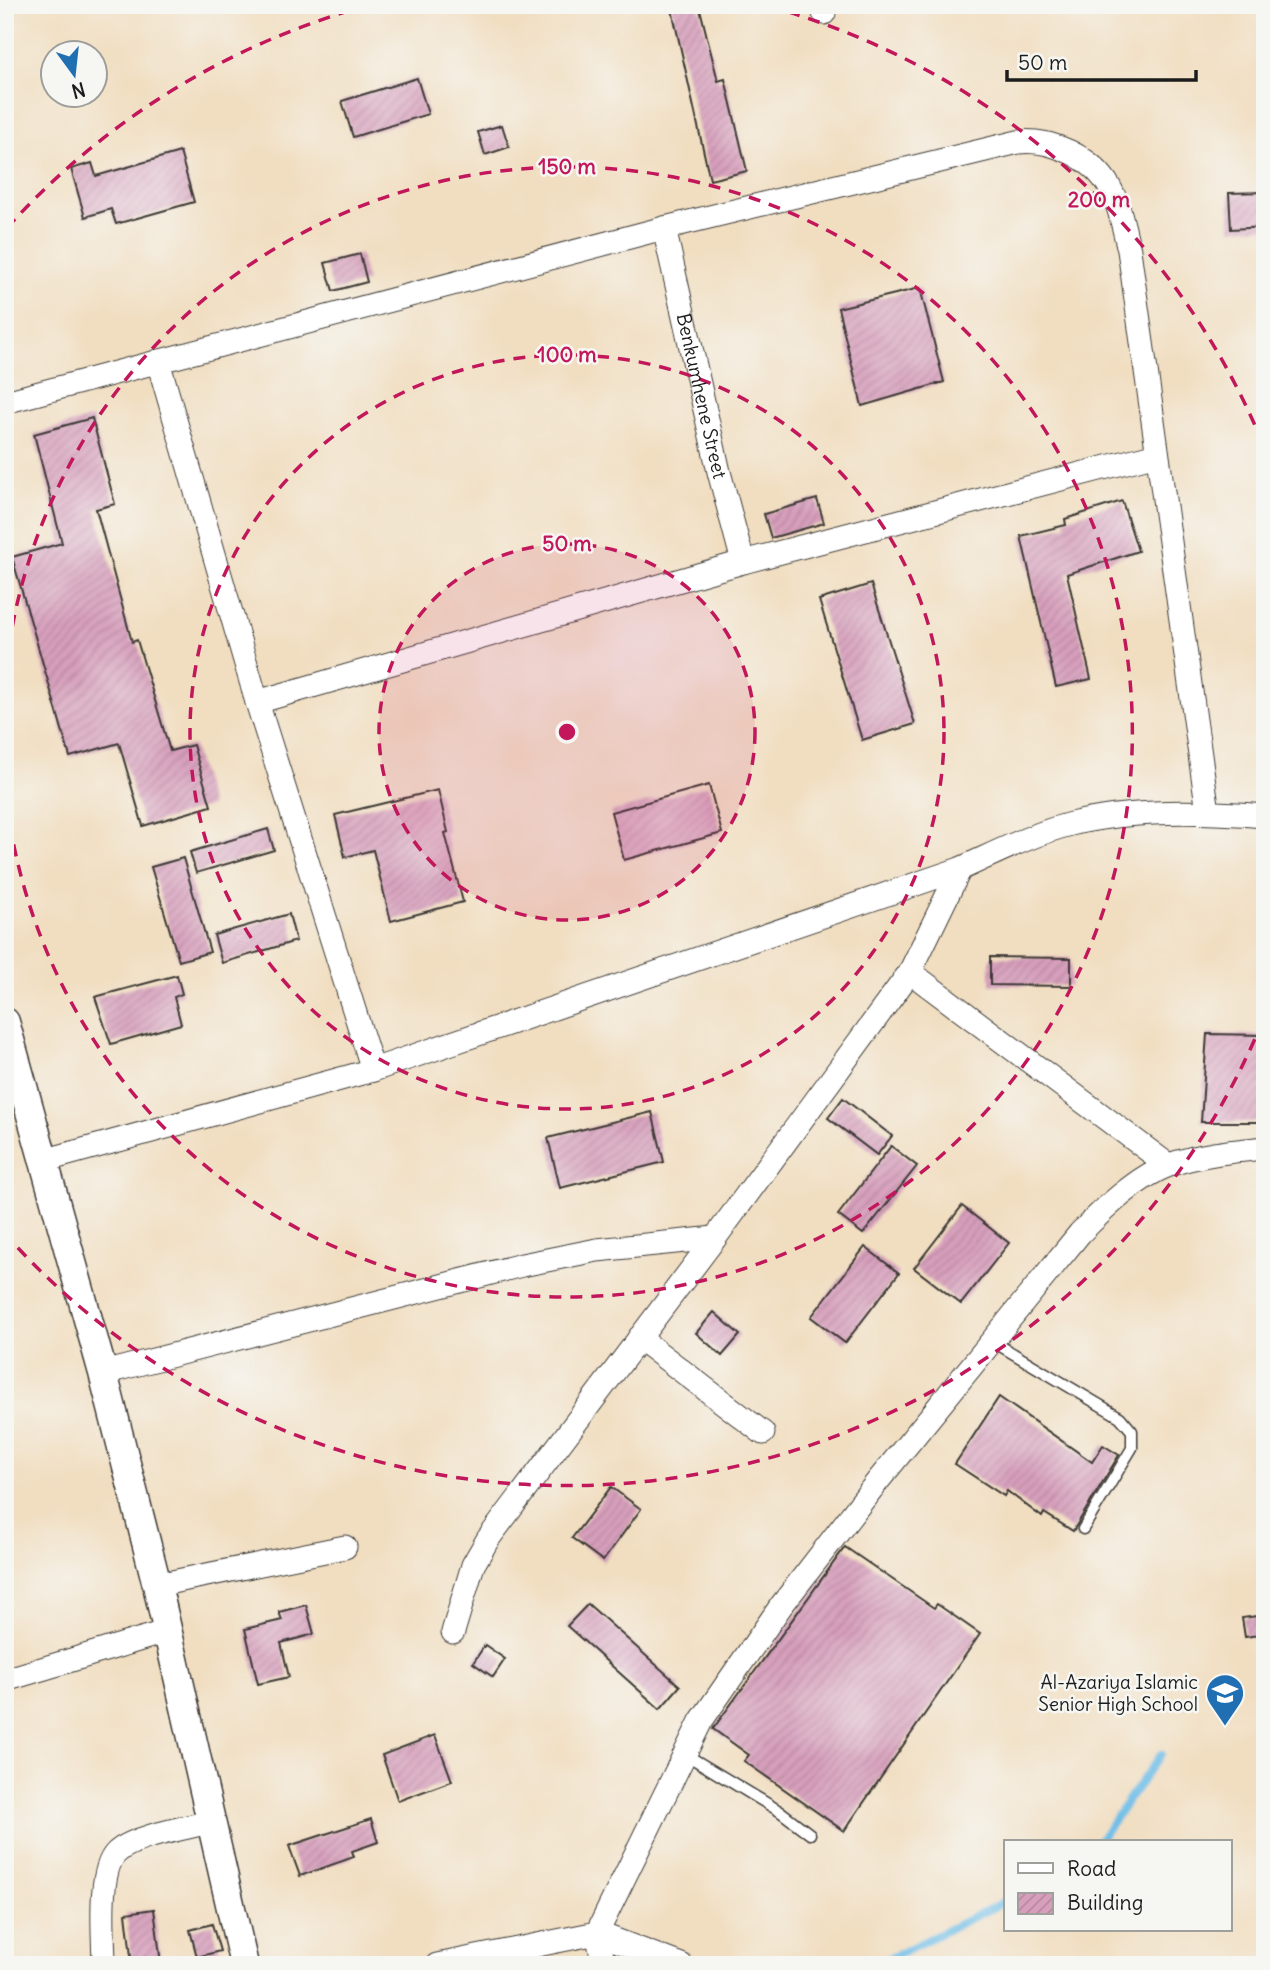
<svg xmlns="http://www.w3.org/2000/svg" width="1270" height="1970" font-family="Delius,sans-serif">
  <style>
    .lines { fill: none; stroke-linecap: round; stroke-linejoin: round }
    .stream { stroke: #6cbde7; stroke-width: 8 }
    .building { fill: url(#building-hatch) }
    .service-casing { stroke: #3c3935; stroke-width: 13 }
    .minor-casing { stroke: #3c3935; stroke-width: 25 }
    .tertiary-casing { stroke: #3c3935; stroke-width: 31 }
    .service { stroke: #fff; stroke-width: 10 }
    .minor { stroke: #fff; stroke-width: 23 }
    .tertiary { stroke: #fff; stroke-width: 28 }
    .ring { fill: none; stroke: #c2185b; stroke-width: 3.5; stroke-dasharray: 12 9 }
    .labels { text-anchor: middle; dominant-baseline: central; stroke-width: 5; stroke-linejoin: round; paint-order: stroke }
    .street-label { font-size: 19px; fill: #1c1c1c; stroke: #f6f6f2 }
    .poi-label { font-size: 19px; fill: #1c1c1c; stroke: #f6f6f2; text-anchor: end }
    .centre { fill: #c2185b; stroke: #f6f6f2; stroke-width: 3.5 }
    .ring-label { font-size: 21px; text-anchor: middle; font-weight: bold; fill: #c2185b; stroke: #f6f6f2; stroke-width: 5; stroke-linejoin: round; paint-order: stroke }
  </style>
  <defs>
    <pattern id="building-hatch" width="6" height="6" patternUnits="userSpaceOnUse" patternTransform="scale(1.75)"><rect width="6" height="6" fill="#d79fbc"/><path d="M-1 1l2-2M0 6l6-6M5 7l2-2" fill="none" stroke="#b888a1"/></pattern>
  </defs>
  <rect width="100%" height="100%" fill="#f6f6f2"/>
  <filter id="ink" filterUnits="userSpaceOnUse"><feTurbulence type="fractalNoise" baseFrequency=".0143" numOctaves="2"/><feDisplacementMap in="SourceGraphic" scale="14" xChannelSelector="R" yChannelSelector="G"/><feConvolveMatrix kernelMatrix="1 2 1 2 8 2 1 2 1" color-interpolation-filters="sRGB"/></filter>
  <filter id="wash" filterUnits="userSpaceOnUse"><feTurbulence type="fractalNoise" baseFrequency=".00686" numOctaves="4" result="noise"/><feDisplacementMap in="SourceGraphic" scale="28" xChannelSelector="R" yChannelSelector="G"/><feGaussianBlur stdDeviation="1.57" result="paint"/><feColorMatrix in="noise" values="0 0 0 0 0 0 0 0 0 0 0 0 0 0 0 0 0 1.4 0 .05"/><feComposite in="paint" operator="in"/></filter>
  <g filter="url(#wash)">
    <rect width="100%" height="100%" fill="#f1dec1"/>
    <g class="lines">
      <!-- stream -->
      <g class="stream">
        <path d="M1098,1842l63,-88"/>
        <path d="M876,1965l130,-64"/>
      </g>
    </g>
    <g id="blocks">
      <!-- building -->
      <g class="building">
        <path d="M671,5h28l19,76 7,-2 22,92 -37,9z"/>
        <path d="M417,78l11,36 -75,23 -11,-36z"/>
        <path d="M502,125l7,22 -24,8 -7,-23z"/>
        <path d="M180,152l14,50 -78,22 -5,-15 -26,8 -14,-48 21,-6 4,13z"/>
        <path d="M1265,192v35l-34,2 -2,-36z"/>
        <path d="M360,254l7,28 -34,9 -8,-28z"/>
        <path d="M920,288l24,94 -82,24 -24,-98z"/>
        <path d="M92,418l23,86 -19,5 36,133 5,-2 33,111 23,-6 18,61 -68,20 -24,-83 -49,14 -58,-200 50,-14 -28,-109z"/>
        <path d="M817,499l7,24 -53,15 -7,-24z"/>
        <path d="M1122,501l16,50 -71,23 24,105 -35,8 -35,-151 45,-11 -1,-6z"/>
        <path d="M871,584l44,140 -53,16 -43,-140z"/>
        <path d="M709,785l13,48 -98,27 -13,-48z"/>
        <path d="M438,790l10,42 -3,1 18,69 -72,19 -18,-71 -28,7 -10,-42z"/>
        <path d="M268,829l6,21 -78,23 -6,-21z"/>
        <path d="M183,858l27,94 -31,9 -28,-94z"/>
        <path d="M289,914l7,27 -74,22 -8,-28z"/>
        <path d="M990,957l81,1v28l-81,-1z"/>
        <path d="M177,975l5,19 -8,3 7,27 -70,20 -16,-47z"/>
        <path d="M1207,1034l58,1v87h-64z"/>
        <path d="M843,1098l49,38 -15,19 -49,-37z"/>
        <path d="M652,1112l12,50 -104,26 -12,-50z"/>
        <path d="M891,1146l26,20 -54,68 -25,-19z"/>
        <path d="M962,1206l47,37 -48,61 -47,-36z"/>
        <path d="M865,1247l34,26 -54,70 -34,-26z"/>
        <path d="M714,1312l26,23 -18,21 -26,-23z"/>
        <path d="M999,1397l93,65 11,-17 16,10 -46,76 -29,-18 -2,4 -35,-26 -3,5 -49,-32z"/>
        <path d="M611,1487l30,22 -38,52 -31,-23z"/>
        <path d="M845,1547l89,61 3,-4 43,30 -136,197 -100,-70 5,-6 -36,-26z"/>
        <path d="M588,1604l92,82 -20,23 -93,-83z"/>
        <path d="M306,1605l8,29 -33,9 8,34 -31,7 -13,-55 37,-9 -3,-8z"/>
        <path d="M1265,1615v19l-20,3 -3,-19z"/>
        <path d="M485,1645l20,14 -12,18 -20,-14z"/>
        <path d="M435,1735l17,46 -54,20 -16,-46z"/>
        <path d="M371,1819l7,23 -26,9 2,6 -54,19 -11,-30z"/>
        <path d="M154,1909l7,54 -29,2 -6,-52z"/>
        <path d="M212,1924l8,27 -23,6 -7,-27z"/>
      </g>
    </g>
  </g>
  <g filter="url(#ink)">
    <use href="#blocks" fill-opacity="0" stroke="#3c3935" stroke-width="2"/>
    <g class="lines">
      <!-- service casing -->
      <g class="service-casing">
        <g id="service">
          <path d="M992,1341l128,76 12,14v17l-49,81"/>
          <path d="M685,1754l96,58 29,22"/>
        </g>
      </g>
      <!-- minor casing -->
      <g class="minor-casing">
        <g id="minor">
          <path d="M823,5l1,8"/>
          <path id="s1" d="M664,228l55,244 24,90"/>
          <path d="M158,361l99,341 116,368"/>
          <path d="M5,402l659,-174 354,-86c19,-2 34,2 52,10 45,22 48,53 59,98l79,562"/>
          <path d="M257,702l486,-140 414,-108"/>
          <path d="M910,972l258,193"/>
          <path d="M43,1161l330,-91 587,-201c36,-16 72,-35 111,-45 61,-15 131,-13 194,-8"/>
          <path d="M639,1338l124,95"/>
          <path d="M103,1373l419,-108 75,-15 118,-12"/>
          <path d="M157,1585l188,-38"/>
          <path d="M453,1632l20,-67 15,-26 227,-301 195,-266 50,-103"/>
          <path d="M5,1680l163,-49"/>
          <path d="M104,1965c0,-27 -7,-93 12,-112 16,-17 73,-25 97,-32"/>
          <path d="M437,1965l160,-32 84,32"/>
          <path d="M604,1965l-7,-32 104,-212 80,-115 96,-124 203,-249c24,-24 57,-56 89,-68 31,-11 64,-14 96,-17"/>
        </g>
      </g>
      <!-- tertiary casing -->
      <g class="tertiary-casing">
        <path id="tertiary" d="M5,1022l98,351 54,212 87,380"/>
      </g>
      <!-- service -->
      <use href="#service" class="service"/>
      <!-- minor -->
      <use href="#minor" class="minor"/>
      <!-- tertiary -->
      <use href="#tertiary" class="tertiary"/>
    </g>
  </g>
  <!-- distance rings -->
  <circle cx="567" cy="732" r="188" fill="#c2185b" fill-opacity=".12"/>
  <g class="ring">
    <circle cx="567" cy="732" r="188"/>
    <circle cx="567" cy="732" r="377"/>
    <path d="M6 668A565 565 0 1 1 6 796"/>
    <path d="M1263 1020A753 753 0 0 1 7 1236M7 228A753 753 0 0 1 366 6M768 6A753 753 0 0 1 1263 444"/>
  </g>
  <!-- icons -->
  <defs>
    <g id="school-pin" transform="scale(2.0125)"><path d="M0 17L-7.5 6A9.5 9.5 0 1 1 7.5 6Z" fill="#1f6fb2" stroke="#f6f6f2"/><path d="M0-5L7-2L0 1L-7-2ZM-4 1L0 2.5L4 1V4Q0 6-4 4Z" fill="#fff"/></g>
  </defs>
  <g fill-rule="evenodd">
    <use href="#school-pin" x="1225" y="1693"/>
  </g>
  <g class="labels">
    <!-- street labels -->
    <g class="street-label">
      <text stroke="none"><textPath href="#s1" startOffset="172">Benkumhene Street</textPath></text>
    </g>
    <!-- poi labels -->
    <g class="poi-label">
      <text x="1198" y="1682">Al-Azariya Islamic<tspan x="1198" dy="22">Senior High School</tspan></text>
    </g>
  </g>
  <circle cx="567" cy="732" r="10" class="centre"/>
  <g class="ring-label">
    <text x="567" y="174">150 m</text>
    <text x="1099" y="207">200 m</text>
    <text x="567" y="362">100 m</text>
    <text x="567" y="551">50 m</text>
  </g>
  <!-- margin -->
  <rect width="1270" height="1970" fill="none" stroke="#f6f6f2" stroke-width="28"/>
  <!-- legend -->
  <rect x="1004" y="1840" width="228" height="91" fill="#f6f6f2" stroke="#9f9f9c" stroke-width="2"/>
  <rect x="1018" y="1863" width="35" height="10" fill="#ffffff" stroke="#9f9f9c" stroke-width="2"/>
  <text x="1067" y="1876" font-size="21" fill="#1c1c1c">Road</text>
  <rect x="1018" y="1893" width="35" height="21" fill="url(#building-hatch)" stroke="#9f9f9c" stroke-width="2"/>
  <text x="1067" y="1910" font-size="21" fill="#1c1c1c">Building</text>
  <!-- north arrow -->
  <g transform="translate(74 74) rotate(165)"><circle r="33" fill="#f6f6f2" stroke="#9f9f9c" stroke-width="2"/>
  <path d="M0-5L12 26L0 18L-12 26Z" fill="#1f6fb2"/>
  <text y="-10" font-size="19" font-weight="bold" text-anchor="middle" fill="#1c1c1c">N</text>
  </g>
  <!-- scale -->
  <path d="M1007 70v10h189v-10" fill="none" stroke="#1c1c1c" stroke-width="3.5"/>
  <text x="1018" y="70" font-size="21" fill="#1c1c1c" stroke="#f6f6f2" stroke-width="5" paint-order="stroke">50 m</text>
</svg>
